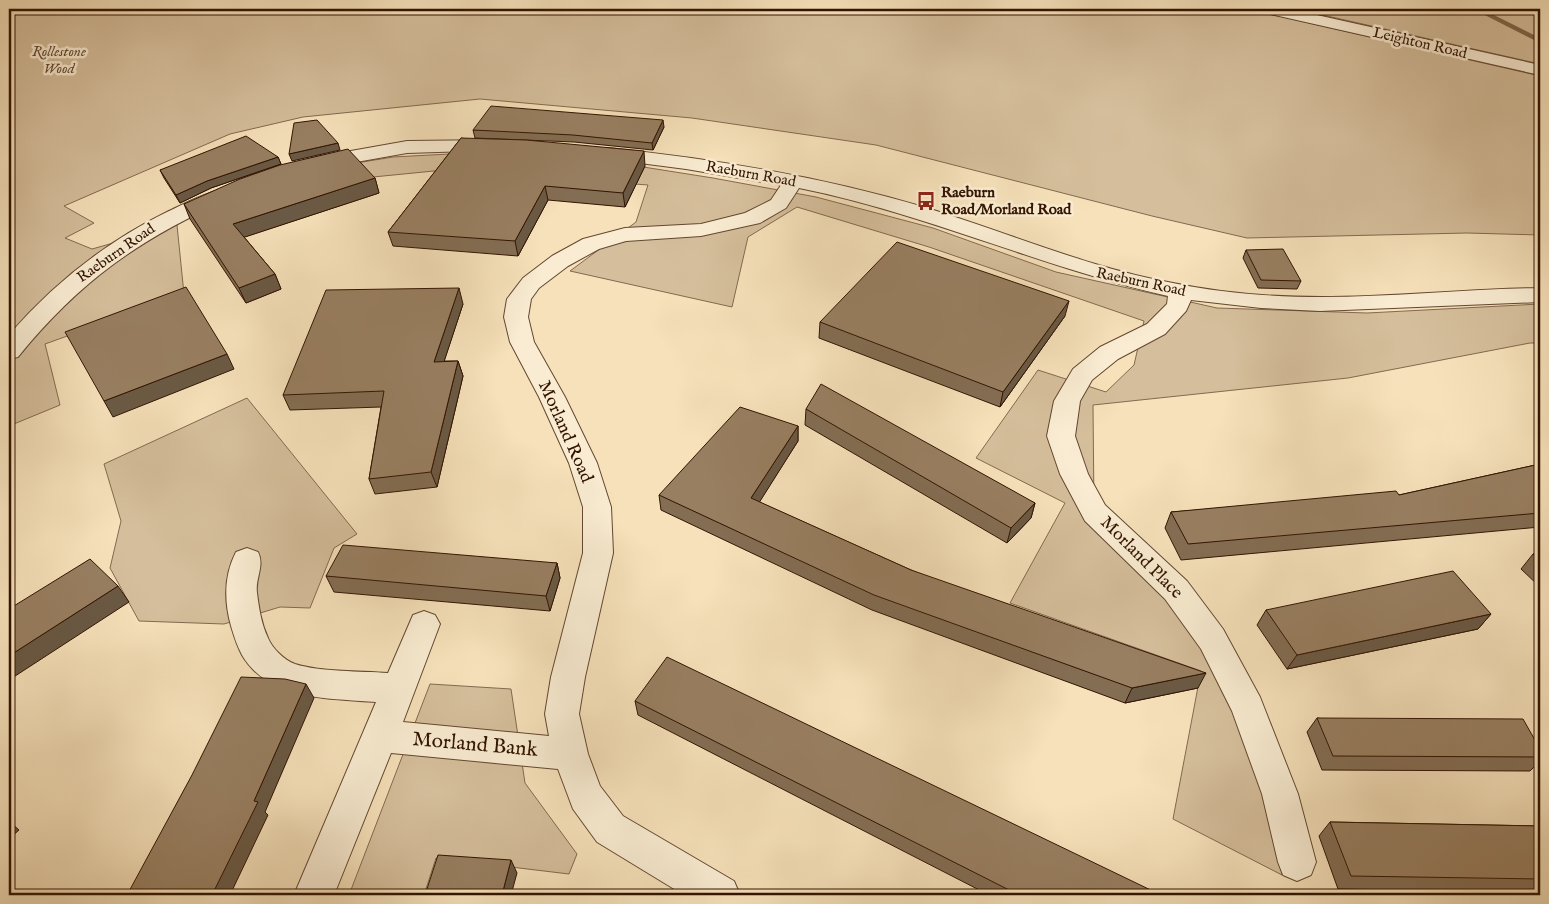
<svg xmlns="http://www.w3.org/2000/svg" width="1549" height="904" font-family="'IM FELL English',serif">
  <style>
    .green { fill: #d5be9b; stroke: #84694e }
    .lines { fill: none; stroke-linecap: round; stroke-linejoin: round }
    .stream { fill: #7f654a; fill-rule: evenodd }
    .minor-casing { stroke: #63472f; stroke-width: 2 }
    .minor { fill: #f9ecd2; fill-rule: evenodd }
    .wall { fill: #836d53; stroke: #321401 }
    .shaded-wall { fill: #6a5944; stroke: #321401 }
    .building { fill: #987f61; stroke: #321401 }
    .labels { text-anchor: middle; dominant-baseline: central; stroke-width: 5; stroke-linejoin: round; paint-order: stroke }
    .far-street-label { font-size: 15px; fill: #321401; stroke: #f9ecd2 }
    .far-park-label { font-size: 15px; font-style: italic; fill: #63472f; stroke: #f9ecd2 }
    .far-poi-label { font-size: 15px; font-weight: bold; fill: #321401; stroke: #f9ecd2; text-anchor: start }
    .street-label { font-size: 18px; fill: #321401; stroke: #f9ecd2 }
    .near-street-label { font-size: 21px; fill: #321401; stroke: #f9ecd2 }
  </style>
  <rect width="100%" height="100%" fill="#f6e1ba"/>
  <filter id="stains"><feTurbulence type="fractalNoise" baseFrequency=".004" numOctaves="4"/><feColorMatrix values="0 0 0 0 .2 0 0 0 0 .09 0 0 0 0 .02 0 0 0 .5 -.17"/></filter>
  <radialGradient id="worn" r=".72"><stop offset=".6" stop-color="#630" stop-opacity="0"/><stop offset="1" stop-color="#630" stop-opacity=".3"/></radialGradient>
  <!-- green -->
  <g class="green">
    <path d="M9,9h1239l292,67v159l-73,-2 -220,5 -95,-22 -276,-71 -184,-27 -212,-19 -177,18 -73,17 -166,72 30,17 -29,15 27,11 85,-24 7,69 -139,50 15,61 -51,21z"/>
    <path d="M1296,9h244v55z"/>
    <path d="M487,152l112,8 114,18 103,19 117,31 123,44 161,36 150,5 173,-9v39h-10l-182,35 -255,27 1,105 158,180 30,185 -109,-56 28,-148 -191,-68 55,-100 -89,-45 62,-88 68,22 28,-27 10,-44 -215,-74 -132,-40 -49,30 -16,70 -162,-36 66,-49 12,-37 -204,-15 -81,8 -19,-13 49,-8z"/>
    <path d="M247,398l110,136 -23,14 -24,60 -30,-1 -56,17 -85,-3 -29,-53 11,-47 -17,-57z"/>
    <path d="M430,684l81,5 14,94 52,71 -8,20 -133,-16 -12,37h-75z"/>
  </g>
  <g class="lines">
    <!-- stream -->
    <path class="stream" d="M1473,9h9l58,29v5z"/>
    <!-- minor casing -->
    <g class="minor-casing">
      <g id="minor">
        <path d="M1262,9h28l250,56v10l-270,-61 -6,-2z"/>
        <path d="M493,140l7,2 3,4 -3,4 -93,3 -90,16 -7,-2 -3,-4 3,-4 7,-2 90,-16z"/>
        <path d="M608,148c108,11 215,29 319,60 82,25 162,60 246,75 48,10 99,14 148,14 73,0 146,-8 219,-9v14l-220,9 -59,-3 -70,-8 -5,11 -21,23 -47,25 -26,21 -12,21 -5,35 13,38 17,31 82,76 36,48 37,68 38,97 18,68 -5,13 -14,6 -14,-6 -5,-13 -16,-68 -30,-83 -31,-62 -36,-50 -80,-78 -25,-47 -13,-38 7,-35 19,-32 27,-22 47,-23 20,-20 1,-8c-125,-28 -243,-83 -369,-108l-13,20 -26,15 -59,13 -75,5 -27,8 -31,17 -29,22 -8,11 -3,18 6,25 31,55 32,66 14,44 2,46 -28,124 -6,37 9,40 12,32 23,30 111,65 6,14h-56l-87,-53 -24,-33 -15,-40 -167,-16 -57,142h-40l82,-193c-47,-4 -107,-1 -134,-47 -5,-9 -8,-19 -11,-29 -7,-25 -7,-51 5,-74l11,-4 11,4c7,14 -3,26 -1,41 2,15 4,30 11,45 4,10 16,22 27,26 25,8 66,7 93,9l25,-58 11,-4 11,4 5,9 -37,98 146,14 -4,-22 6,-37 32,-124v-46l-14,-44 -30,-66 -29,-55 -6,-25 3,-18 16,-21 29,-22 31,-17 42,-11 76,-4 44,-11 26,-13 10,-15 -95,-16 -85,-11 -3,-4 3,-4z"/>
        <path d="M220,190l7,2 3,4 -3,4c-88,39 -148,82 -209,157l-9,2v-24c44,-51 97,-93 158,-123 17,-8 35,-18 53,-22z"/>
      </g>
    </g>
    <!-- minor -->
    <use href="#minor" class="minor"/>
  </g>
  <!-- wall -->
  <g class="wall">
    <path d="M664,127l-11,23 -79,-8 -99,-4 -2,-8z"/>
    <path d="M461,138l184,28 -20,41 -77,-7 -30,56 -125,-10 -5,-14z"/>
    <path d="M278,157l3,7 -70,24 -31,15 -16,-25 -4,-8z"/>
    <path d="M375,178l4,15 -135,44 31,37 6,15 -35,14 -56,-84 -6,-15z"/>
    <path d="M1246,250l55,31 -4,8 -39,-1 -15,-30z"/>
    <path d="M463,304l-19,57h14l5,15 -26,111 -62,7 -6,-15 12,-72 -91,3 -7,-15z"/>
    <path d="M1065,316l-65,91 -181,-69 1,-16z"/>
    <path d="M806,409l229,94 -4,15 -24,25 -202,-118z"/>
    <path d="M798,426v15l-39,61 152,68 287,118 -73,15 -253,-93 -211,-100 -2,-15z"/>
    <path d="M1540,464v63l-359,33 -16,-32 6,-16 228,-17z"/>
    <path d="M1540,553v34l-19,-18 12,-15z"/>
    <path d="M557,563l3,15 -10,33 -216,-19 -8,-16z"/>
    <path d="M1266,610l225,4 -13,15 -191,40 -30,-44z"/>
    <path d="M635,701l526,194h-172l-351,-180z"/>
    <path d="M1317,718l223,31v12l-10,10 -208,-1 -15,-38z"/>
    <path d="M1330,822l210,4v66l-202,-3 -19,-53z"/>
  </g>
  <!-- shaded-wall -->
  <g class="shaded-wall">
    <path d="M663,120l1,7 -11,23 -1,-7z"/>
    <path d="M338,143l2,7 -48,11 -3,-7z"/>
    <path d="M644,151l1,15 -20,41 -2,-14z"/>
    <path d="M278,157l3,7 -70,24 -31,15 -4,-8 31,-14z"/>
    <path d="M375,178l4,15 -140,46 -6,-15z"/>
    <path d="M545,186l3,14 -30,56 -3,-15z"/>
    <path d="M275,274l6,15 -35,14 -7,-15z"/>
    <path d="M459,288l4,16 -24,73 -5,-15z"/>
    <path d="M1069,301l-4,15 -65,91 3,-15z"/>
    <path d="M227,354l7,15 -121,48 -9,-16z"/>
    <path d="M458,361l5,15 -26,111 -6,-15z"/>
    <path d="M798,426v15l-46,73 -1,-16z"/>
    <path d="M1035,503l-4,15 -24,25 4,-15z"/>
    <path d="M557,563l3,15 -10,33 -4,-15z"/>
    <path d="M118,586l11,16 -120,78v-24z"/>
    <path d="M1491,614l-13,15 -191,40 10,-14z"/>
    <path d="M1206,673l-8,15 -73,15 7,-15z"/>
    <path d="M306,684l8,14 -49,114 3,3 -38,80h-18z"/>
    <path d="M9,821l10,9 -10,9z"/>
    <path d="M511,860l6,13 -6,22h-9z"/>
  </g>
  <!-- building -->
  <g class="building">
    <path d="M491,106l172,14 -11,23 -79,-8 -100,-5z"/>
    <path d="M317,120l21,23 -49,11 5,-31z"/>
    <path d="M246,136l32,21 -71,24 -31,14 -16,-25z"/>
    <path d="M461,138l65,2 118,11 -21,42 -78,-7 -30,55 -127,-9z"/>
    <path d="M348,149l27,29 -142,46 42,50 -36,14 -55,-84 56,-25 40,-14z"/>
    <path d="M897,242l172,59 -66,91 -183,-70z"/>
    <path d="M1283,249l18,32 -40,-1 -15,-30z"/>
    <path d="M186,287l41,67 -123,47 -39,-69z"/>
    <path d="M459,288l-25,74 24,-1 -27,111 -62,7 15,-88 -101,4 43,-105z"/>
    <path d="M821,384l214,119 -24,25 -205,-119z"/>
    <path d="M740,407l58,19 -47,72 160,72 295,103 -74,15 -258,-93 -215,-100z"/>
    <path d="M1540,464v49l-352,31 -17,-32 225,-21 3,4z"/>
    <path d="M343,545l214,18 -11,33 -220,-20z"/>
    <path d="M1540,553v7l-7,-6z"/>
    <path d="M90,559l28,27 -109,70v-47z"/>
    <path d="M1453,571l38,43 -194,41 -31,-45z"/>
    <path d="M667,657l494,238h-142l-384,-194z"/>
    <path d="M241,677l44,2 21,5 -52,117 4,1 -46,93h-85l65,-120z"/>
    <path d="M1317,718l206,1 17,30v8l-207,-1z"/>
    <path d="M1330,822l210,4v53l-189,-3z"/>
    <path d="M438,855l73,5 -9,35h-77z"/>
  </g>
  <!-- icons -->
  <defs>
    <g id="bus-bare" transform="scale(1.5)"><path d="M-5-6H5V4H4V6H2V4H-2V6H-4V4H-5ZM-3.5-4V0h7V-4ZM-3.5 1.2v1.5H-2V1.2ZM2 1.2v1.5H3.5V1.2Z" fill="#8f2418" stroke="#f9ecd2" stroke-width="2.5" paint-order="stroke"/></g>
  </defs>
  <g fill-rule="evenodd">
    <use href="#bus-bare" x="926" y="201"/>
  </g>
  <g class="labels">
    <!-- far-street labels -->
    <g class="far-street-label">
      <text transform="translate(1420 43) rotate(13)">Leighton Road</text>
      <text transform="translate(751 174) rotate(10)">Raeburn Road</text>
      <text transform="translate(116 253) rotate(-35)">Raeburn Road</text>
      <text transform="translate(1141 282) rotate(12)">Raeburn Road</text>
    </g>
    <!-- far-park labels -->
    <g class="far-park-label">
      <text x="59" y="51">Rollestone<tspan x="59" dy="17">Wood</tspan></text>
    </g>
    <!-- far-poi labels -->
    <g class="far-poi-label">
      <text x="941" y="192">Raeburn<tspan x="941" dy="17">Road/Morland Road</tspan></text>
    </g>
    <!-- street labels -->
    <g class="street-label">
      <text transform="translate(565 432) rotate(66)">Morland Road</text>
      <text transform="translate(1141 558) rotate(45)">Morland Place</text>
    </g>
    <!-- near-street labels -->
    <g class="near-street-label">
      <text transform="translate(475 745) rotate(5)">Morland Bank</text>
    </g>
  </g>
  <!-- margin -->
  <rect width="1549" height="904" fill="none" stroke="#f6e1ba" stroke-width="30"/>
  <rect x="10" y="10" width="1529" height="884" fill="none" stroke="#321401" stroke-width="2.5"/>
  <rect x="15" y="15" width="1519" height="874" fill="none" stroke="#321401"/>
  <rect width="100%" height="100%" filter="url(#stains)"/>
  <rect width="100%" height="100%" fill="url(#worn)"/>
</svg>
